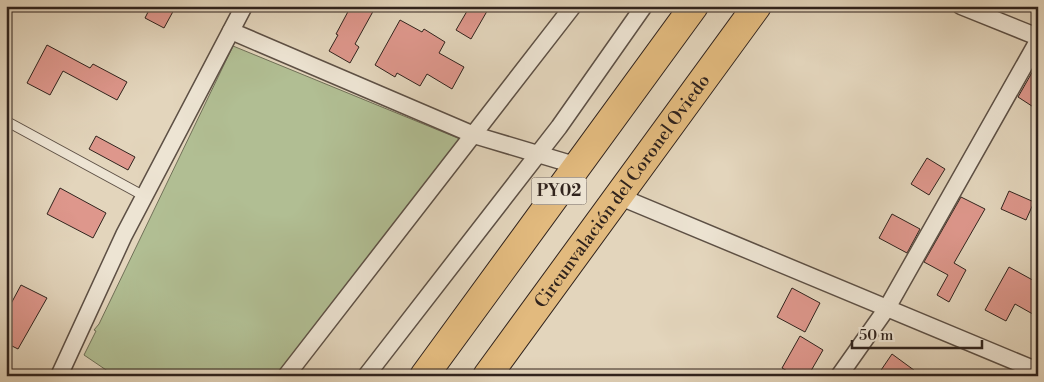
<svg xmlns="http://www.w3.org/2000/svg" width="1044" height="382" font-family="'Libre Bodoni',serif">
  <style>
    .green { fill: #b1be93; stroke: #707058 }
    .building { fill: #de978c; stroke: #30231d }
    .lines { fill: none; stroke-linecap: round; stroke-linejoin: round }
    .service-casing { stroke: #5d5045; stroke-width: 11 }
    .minor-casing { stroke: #5d5045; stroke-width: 19 }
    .trunk-casing { stroke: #30231d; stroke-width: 30 }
    .service { stroke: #ede4d3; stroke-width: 9 }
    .minor { stroke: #ede4d3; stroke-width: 16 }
    .trunk { stroke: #e2ba7e; stroke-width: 28 }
    .labels { text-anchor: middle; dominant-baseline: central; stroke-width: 4; stroke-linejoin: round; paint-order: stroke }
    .shield { fill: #ede4d3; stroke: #695d54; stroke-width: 1 }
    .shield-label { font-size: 16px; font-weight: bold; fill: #30231d }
    .street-label { font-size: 18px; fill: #30231d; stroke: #ede4d3 }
  </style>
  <rect width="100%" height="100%" fill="#e3d5bc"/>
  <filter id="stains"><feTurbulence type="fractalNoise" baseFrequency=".004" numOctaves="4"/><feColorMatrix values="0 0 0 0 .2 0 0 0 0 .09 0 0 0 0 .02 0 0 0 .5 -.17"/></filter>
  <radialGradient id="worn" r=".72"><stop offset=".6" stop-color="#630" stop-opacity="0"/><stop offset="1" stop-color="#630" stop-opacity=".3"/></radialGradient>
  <!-- green -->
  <path class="green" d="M233,46l227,93 -184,237h-161l-31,-21 12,-24 -2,-1 5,-6z"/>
  <!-- building -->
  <g class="building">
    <path d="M151,6h25l-12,22 -19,-10z"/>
    <path d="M351,6h25l-21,38 4,3 -9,16 -21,-12 9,-16 -2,-1z"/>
    <path d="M470,6h20l-19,33 -15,-9z"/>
    <path d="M400,20l22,12 2,-3 21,13 -6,11 25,14 -12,22 -25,-15 -7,12 -23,-13 -2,4 -20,-12z"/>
    <path d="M47,45l43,23 3,-4 34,18 -10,18 -54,-29 -13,24 -23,-12z"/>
    <path d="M1038,62v48l-20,-13z"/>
    <path d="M96,136l39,21 -7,13 -39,-21z"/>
    <path d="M927,158l18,11 -16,26 -18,-11z"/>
    <path d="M60,188l46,25 -13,25 -46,-24z"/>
    <path d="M1009,191l25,11 -8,18 -25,-11z"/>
    <path d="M961,197l24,12 -31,54 12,7 -17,32 -12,-7 11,-20 -24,-13z"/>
    <path d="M892,214l28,15 -13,24 -28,-15z"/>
    <path d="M1009,267l29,16v34l-23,-13 -9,17 -21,-11z"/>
    <path d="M21,285l26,13 -29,51 -12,-6v-30z"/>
    <path d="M792,288l28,15 -15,29 -28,-15z"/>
    <path d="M800,336l23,14 -15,26h-12l-14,-8z"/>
    <path d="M892,354l30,22h-45z"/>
  </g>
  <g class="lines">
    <!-- service casing -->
    <g class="service-casing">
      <path id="service" d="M6,121l138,75"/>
    </g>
    <!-- minor casing -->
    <g class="minor-casing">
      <g id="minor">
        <path d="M961,6l77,31"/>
        <path d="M231,31l243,104 104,31"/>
        <path d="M618,196l420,175"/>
        <path d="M59,376l65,-141 120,-229"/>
        <path d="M286,376l287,-370"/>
        <path d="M366,376l193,-249 85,-121"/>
        <path d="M839,376l48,-68 151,-267"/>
      </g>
    </g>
    <!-- trunk casing -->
    <g class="trunk-casing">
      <g id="trunk">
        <path d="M424,376l270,-370"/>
        <path id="s1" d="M487,376l270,-370"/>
      </g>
    </g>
    <!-- service -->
    <use href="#service" class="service"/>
    <!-- minor -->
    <use href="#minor" class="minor"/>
    <!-- trunk -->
    <use href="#trunk" class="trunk"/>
  </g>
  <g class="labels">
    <!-- shield labels -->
    <rect class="shield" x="531.5" y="177.5" width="55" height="27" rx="4"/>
    <g class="shield-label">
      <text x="559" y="191">PY02</text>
    </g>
    <!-- street labels -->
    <g class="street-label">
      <text stroke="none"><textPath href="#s1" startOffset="229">Circunvalación del Coronel Oviedo</textPath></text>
    </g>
  </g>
  <!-- margin -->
  <rect width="1044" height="382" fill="none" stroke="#e3d5bc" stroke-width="25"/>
  <rect x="8" y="8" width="1029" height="367" fill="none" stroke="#30231d" stroke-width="2.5"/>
  <rect x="12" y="12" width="1019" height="357" fill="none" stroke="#30231d"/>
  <!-- scale -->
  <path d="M852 340v8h130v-8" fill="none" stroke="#30231d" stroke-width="2.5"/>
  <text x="859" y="340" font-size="15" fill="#30231d" stroke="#ede4d3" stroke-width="4" paint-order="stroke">50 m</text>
  <rect width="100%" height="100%" filter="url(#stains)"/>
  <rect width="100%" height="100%" fill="url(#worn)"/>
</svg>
